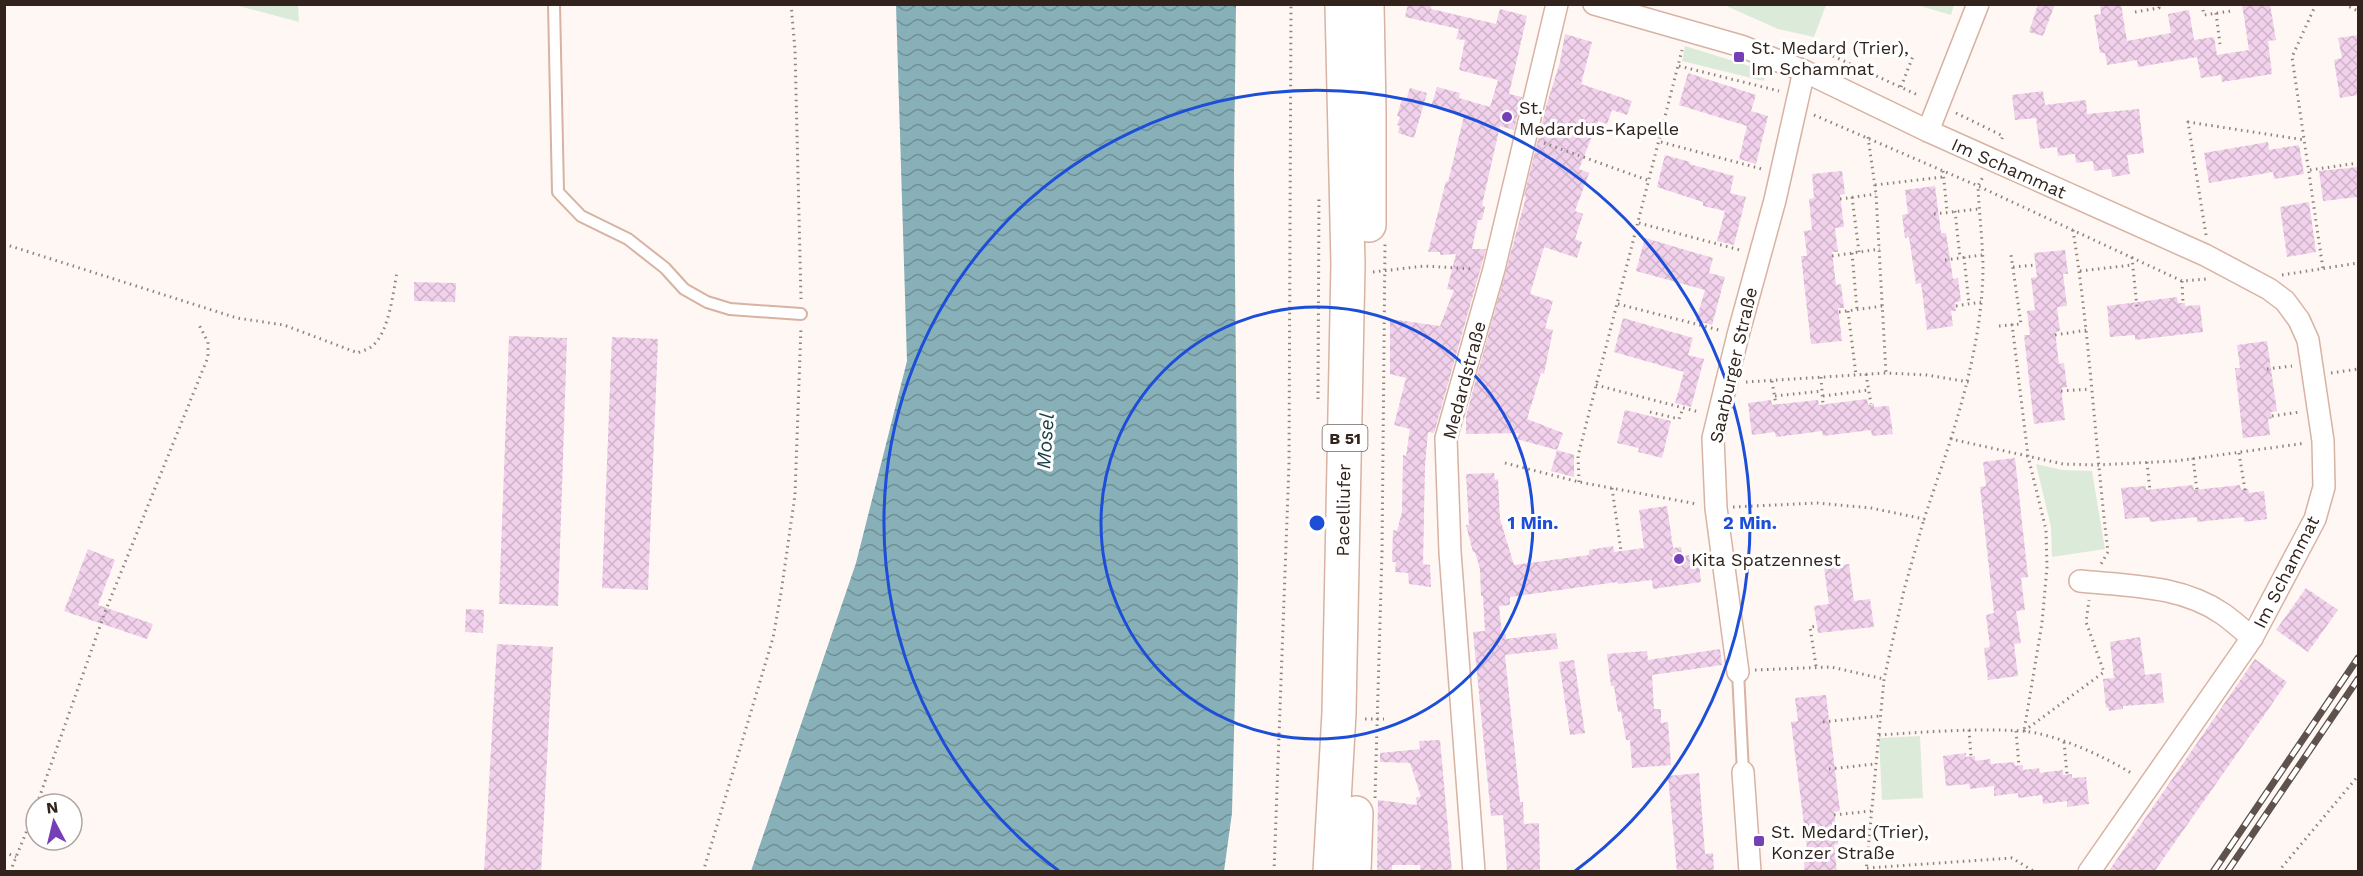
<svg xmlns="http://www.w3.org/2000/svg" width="2363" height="876" font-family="'Work Sans',sans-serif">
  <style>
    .green { fill: #dcebd9 }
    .water { fill: url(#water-waves) }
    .building { fill: url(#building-cross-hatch) }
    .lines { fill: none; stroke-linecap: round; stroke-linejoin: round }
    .service-casing { stroke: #d8b2a2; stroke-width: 14 }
    .minor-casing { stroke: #d8b2a2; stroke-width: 24 }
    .primary-casing { stroke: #d8b2a2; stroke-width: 36 }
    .path { stroke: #8f837e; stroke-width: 3; stroke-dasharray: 1.5 4.5; stroke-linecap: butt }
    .service { stroke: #fff; stroke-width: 10 }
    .minor { stroke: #fff; stroke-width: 21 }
    .primary { stroke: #fff; stroke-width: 33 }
    .rail-casing { stroke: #5f524c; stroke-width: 7 }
    .rail { stroke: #fff; stroke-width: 4.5; stroke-dasharray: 14; stroke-linecap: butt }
    .ring { fill: none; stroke: #1d4ed8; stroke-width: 3 }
    .poi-dot { fill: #753fb6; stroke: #fff; stroke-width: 2 }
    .labels { text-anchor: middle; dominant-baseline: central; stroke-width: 6; stroke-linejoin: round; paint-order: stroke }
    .shield { fill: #fff; stroke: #706561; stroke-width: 1.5 }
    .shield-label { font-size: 16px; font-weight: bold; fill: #32231d }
    .poi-label { font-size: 18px; fill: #32231d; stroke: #fff; text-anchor: start }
    .street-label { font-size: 18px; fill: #32231d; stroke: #fff }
    .water-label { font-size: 20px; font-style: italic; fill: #163d44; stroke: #fff }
    .centre { fill: #1d4ed8; stroke: #fff; stroke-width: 3 }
    .ring-label { font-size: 18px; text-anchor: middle; font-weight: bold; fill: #1d4ed8; stroke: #fff; stroke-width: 6; stroke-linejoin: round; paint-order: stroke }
  </style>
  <defs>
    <pattern id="water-waves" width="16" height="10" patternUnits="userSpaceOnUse" patternTransform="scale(1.5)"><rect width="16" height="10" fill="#88b0b8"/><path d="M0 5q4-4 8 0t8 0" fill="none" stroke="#708f95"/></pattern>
    <pattern id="building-cross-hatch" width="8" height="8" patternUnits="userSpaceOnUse" patternTransform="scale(1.5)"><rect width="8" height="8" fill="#f1d1eb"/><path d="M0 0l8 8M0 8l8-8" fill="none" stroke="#cfb3c9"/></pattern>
  </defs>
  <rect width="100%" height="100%" fill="#fff7f3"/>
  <!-- green -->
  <g class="green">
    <path d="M235,5h63l1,17z"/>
    <path d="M1724,5l102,-1v1l-12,32 -36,-8z"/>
    <path d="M1917,5h37l-3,10z"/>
    <path d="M1685,46l81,25 -2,10 -82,-20z"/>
    <path d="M2036,464l26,6 30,1 13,78 -53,8 -1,-30z"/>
    <path d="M1920,736l3,62 -41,2 -3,-62z"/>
  </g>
  <!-- water -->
  <path class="water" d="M896,5h340l-2,167 4,403 -6,238 -8,58h-473l105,-308 51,-202z"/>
  <!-- building -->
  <g class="building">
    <path d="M1408,4h23v5l65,15 4,-15 27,7 -18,78 13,3 -8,33 -14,-4 -18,79 3,2 -3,13h-4l-6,29h14l-52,184 -6,-1 -3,34 -2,98 7,1 1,22 -22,-3 -1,-11 -13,-1 1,-10h-4l1,-32 4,1 5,-19 1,-57 3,1 4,-27 -16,-4 12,-47 -16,-4v-55l50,7 14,-36 -7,-1 9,-35 -16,1v-3h-12l18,-71 2,1 16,-66 -33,-9 6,-20 23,6 -1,5 31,9 8,-27 -39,-10 6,-30 -9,-1 3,-10 -54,-12z"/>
    <path d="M2038,4h17l-12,32 -14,-4z"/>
    <path d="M2100,4h21l6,37 44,-8 -3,-19 21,-4 5,30 20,-3 3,18 32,-5 -7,-46h28l6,36 -8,1 4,33 -50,8 -1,-7 -20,3 -4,-21 -59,10 -1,-7 -30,5 -2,-12h-5l-6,-38 7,-1z"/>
    <path d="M1565,34l27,8 -11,42 51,17 -5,14 -15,-5 -5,14 -9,-3 -19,48 10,4 -14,38 8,3 -8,25 7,3 -5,16 -33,-11 -14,47 23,7 -8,27 8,2 -9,44 -3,-1 -14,46 36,14 -6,17 -40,-11 2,-6 -53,1v-18l60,-219 -2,-1 23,-93 13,-41z"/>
    <path d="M2358,35v60l-18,3 -6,-38 8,-2 -4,-20z"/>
    <path d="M1688,73l68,22 -5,16 17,5 -12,48 -17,-5 8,-33 -68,-21z"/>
    <path d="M1410,88l17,5 -13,45 -16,-5 2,-7 -3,-1 3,-8 -3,-1 5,-17 4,1z"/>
    <path d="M2043,91l2,14 41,-5 1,14 52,-5 5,44 -17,2 3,19 -18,3 -1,-8 -17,2 -1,-10 -17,2 -1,-9 -17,2 -1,-9 -17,2 -4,-31 -21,2 -3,-25z"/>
    <path d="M2268,142l1,8 30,-5 5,29 -30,5 -1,-7 -64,11 -5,-30z"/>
    <path d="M1665,155l25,7 -1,2 45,12 -4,17 16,4 -12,48 -17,-4 8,-30 -22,-5v-4l-46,-15z"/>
    <path d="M2358,167v30l-35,4 -4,-30z"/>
    <path d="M1842,171l3,23 -5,1 4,32 -9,1 3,24h-6l4,33 5,-1 3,24h-6l4,33 -31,3 -10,-88h6l-3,-25 8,-1 -3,-31 5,-1 -2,-24z"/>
    <path d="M1935,186l6,47h5l7,46 5,-1 3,23 -6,1 1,9h-5l2,15 -26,4 -6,-47 -5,1 -7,-47 -4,1 -3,-23 6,-1 -3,-24z"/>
    <path d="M2309,202l7,50 -29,5 -7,-50z"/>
    <path d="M1645,238l68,20 -4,15 16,4 -13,48 -16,-4 9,-31 -69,-19z"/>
    <path d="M2065,250l3,24h-5l4,32 -10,1 3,24 -5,1 4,32 5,-1 3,24 -6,1 4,32 -31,4 -10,-89h6l-3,-24 8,-1 -4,-32 6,-1 -3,-24z"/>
    <path d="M414,282l42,1 -1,19 -41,-1z"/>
    <path d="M2177,297l1,6h7v3l15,-1 3,27 -68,8v-5l-25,2 -3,-31z"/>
    <path d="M1623,318l70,20 -5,17 16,4 -13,48 -16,-4 9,-31 -70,-20z"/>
    <path d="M509,336l58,2 -9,268 -59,-2z"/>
    <path d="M612,337l46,2 -10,251 -46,-2z"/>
    <path d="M2267,341l10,70 -6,1 1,7h-4l2,16 -27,3 -8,-70h5l-3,-23z"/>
    <path d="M1867,399l1,6 6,-1v3l15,-1 4,28 -21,2 -1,-6 -48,6 -1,-5 -46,6 -1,-5 -23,3 -4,-32 23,-3 1,5 46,-5 1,5z"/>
    <path d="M1625,410l46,11 -9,37 -24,-6 1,-4 -22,-5z"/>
    <path d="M1557,450l17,5v22l-23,-6z"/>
    <path d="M2015,458l13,119 -7,1 4,32 -9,1 5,32 -7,1 4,32 -30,4 -4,-32 6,-1 -4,-32 8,-2 -14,-126 6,-1 -3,-24z"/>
    <path d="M1494,473l1,7 3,-1 2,40 14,46 75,-10v-5l24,-4 1,6 30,-4 -5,-38 28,-4 6,42 8,-1 1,9 7,-1 2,9 8,-1 2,19 -48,7 -1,-9 -34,4 -1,-2 -107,15v8l-11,1 3,28h4v5l50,-6 2,16 -53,6 15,147h3l1,22 15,-1 1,49h-33l-4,-57 -12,1 -18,-184 12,-1 -2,-35h-2l-1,-27 -5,-17h-2l-7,-27h3l-3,-51z"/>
    <path d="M2193,485l1,5 46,-5 1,5 7,-1 1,4 15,-2 3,28 -23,3v-5l-47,5v-5l-47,5 -1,-5 -24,2 -4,-31 25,-2v4z"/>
    <path d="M88,549l27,11 -17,45 55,19 -6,15 -83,-28z"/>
    <path d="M1849,564l5,37 16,-2 4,28 -56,6 -4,-27 15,-2 -5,-37z"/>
    <path d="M2306,588l32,22 -30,42 -32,-22z"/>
    <path d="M466,609l18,1 -1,23 -18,-1z"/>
    <path d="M2140,637l5,38 16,-2 3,30 -41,3v3l-14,2 -1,-4 -2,1 -3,-29 11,-1 -4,-36z"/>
    <path d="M497,644l56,3 -12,225h-57z"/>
    <path d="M1720,649l2,16 -70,10 2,34h7v14l7,-1 3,43 -39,3 -2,-28h-4l-5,-28h-3l-4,-26h-3l-4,-32 40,-3 1,9z"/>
    <path d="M2255,659l32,23 -22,32 -111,158h-46z"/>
    <path d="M1574,660l11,73 -15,2 -11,-73z"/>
    <path d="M1826,695l14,116 -6,1 4,32 -4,1 3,27h-32l-3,-23 5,-1 -16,-126 7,-1 -3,-23z"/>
    <path d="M1440,740l12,132h-31l-1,-7h-28v7h-15l1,-72 39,5 -1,-8h5l-11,-34 -30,-1v-9l40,-4 -1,-8z"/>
    <path d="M1966,753v4l9,-1v5l15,-2 1,5 23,-2 1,4 8,-1v5l16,-2 1,5 23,-3v5l9,-1v4l14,-1 3,27 -22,3v-6l-24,3 -1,-9 -24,3v-5l-24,3v-10l-24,3 -1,-5 -23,2 -3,-30z"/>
    <path d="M1699,773l6,81 8,-1 1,19h-37l-9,-96z"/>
  </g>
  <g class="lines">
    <!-- service casing -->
    <g class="service-casing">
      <g id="service">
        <path d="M554,4l4,188 23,24 47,23 37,29 19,21 23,13 23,7 71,5"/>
        <path d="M1738,672l5,100"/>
      </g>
    </g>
    <!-- minor casing -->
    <g class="minor-casing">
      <g id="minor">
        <path d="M1594,4l147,42 63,25 124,60 277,124 64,34 16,12 14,19 9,20 15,101 1,46 -9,32 -63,119 -163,234"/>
        <path d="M1928,131l50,-127"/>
        <path d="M2080,581c49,5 101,4 143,33 10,7 20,16 29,24"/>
        <path d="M1738,672l-22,-164 -3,-70 25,-103 37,-135 29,-129"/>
        <path d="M1743,772l7,100"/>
        <path d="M1474,872l-24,-320 -4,-114 48,-169 63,-265"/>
      </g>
    </g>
    <!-- primary casing -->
    <g class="primary-casing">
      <g id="primary">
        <path d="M1367,4l2,106v115"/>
        <path d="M1330,872l9,-159 9,-449 -6,-260"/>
        <path d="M1354,872l2,-59"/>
      </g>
    </g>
    <!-- path -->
    <g class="path">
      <path d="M791,4l4,46 6,249"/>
      <path d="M2202,4l2,11 27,-4"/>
      <path d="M2316,4l-24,53 31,212"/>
      <path d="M2344,4l14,7"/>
      <path d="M2135,12l24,-4v-4"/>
      <path d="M2216,13l4,31"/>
      <path d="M1810,52l1,-6 109,50"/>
      <path d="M1679,66l100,25"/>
      <path d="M1901,87l12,-31"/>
      <path d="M1956,113l47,23 -3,7"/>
      <path d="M1814,115l164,71 204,95 24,-2"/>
      <path d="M1868,137l8,57 10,179"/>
      <path d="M1661,142l101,27"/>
      <path d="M1544,143l106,38"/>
      <path d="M2310,170l48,-7"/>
      <path d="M1943,171l4,40"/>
      <path d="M1875,185l68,-8"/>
      <path d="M1852,197l7,55"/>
      <path d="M1840,199l36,-5"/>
      <path d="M1955,211l5,47"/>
      <path d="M1934,214l45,-5"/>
      <path d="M1639,223l101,27"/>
      <path d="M2073,230c17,107 22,215 35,322l-7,12"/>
      <path d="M2206,235l-18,-113 117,18"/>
      <path d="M4,244l233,74 47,7 74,28c3,-2 9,-3 13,-6 18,-13 22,-54 26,-75"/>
      <path d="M1852,253l5,56"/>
      <path d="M1832,256l48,-7"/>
      <path d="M1964,257l5,47"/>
      <path d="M2132,257l5,51"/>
      <path d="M1945,260l37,-5"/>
      <path d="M2013,267l23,-2"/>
      <path d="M2080,271l52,-6"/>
      <path d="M1373,272l51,-6 50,3"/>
      <path d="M2282,275l76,-12"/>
      <path d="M2182,281l1,22"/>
      <path d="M1618,304l101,26"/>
      <path d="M1956,306l25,-4"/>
      <path d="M1848,311l8,64"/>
      <path d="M1839,312l44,-6"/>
      <path d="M2012,324l16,132 18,74 1,37 -5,56 -18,108"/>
      <path d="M1999,326l22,-2 -10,-69"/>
      <path d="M2055,335l32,-5"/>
      <path d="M2267,369l25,-3"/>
      <path d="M2331,373l27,-4"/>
      <path d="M1866,374l5,30"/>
      <path d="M1821,377l2,28"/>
      <path d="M1772,381l4,24"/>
      <path d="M1746,382l140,-9 41,2 42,7"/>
      <path d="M1596,385l103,27"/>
      <path d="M2061,391l30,-2"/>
      <path d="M1775,396l47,-5"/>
      <path d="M1823,396l46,-6"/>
      <path d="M1318,399l1,-204"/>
      <path d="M1650,412l29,7 4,-11"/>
      <path d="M2272,416l28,-4"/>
      <path d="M1951,439c17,-56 31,-111 32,-169 0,-28 -4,-56 -5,-84l6,-11"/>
      <path d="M2239,453l6,37"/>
      <path d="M2193,458l4,32"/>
      <path d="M2147,462l3,29"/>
      <path d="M1505,463l74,19 118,22"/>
      <path d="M1579,482l-1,-26 104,-406"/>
      <path d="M1612,488l9,63"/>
      <path d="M1733,507l84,-4 54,5 53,11 27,-80 112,25 34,1 79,-4 130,-18"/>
      <path d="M1816,666l-6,-39 7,-1"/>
      <path d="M1755,670l76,-3 53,12"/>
      <path d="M1365,719h19"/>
      <path d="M1823,722l57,-6"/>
      <path d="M1969,730l2,27"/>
      <path d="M2016,731l3,35"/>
      <path d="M2024,731l80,-59 -18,-50 3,-22"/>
      <path d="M1879,735c47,-3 95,-7 143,-4 35,3 81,25 111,43"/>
      <path d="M2064,742l3,32"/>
      <path d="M1829,769l46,-5"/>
      <path d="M1375,798l7,-246 3,-308"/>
      <path d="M37,804l68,-192 103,-255v-15l-9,-17"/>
      <path d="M1834,815l37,-4"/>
      <path d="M4,852l12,5"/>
      <path d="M1867,868l145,-10 23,14"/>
      <path d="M10,872l26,-64"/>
      <path d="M703,872l70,-234 8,-45 14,-98 6,-168"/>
      <path d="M1274,872l15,-408 2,-460"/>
      <path d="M1866,872l18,-193 20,-89 20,-71"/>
      <path d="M2278,872l80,-96"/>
    </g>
    <!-- service -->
    <use href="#service" class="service"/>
    <!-- minor -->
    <use href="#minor" class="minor"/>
    <!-- primary -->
    <use href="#primary" class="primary"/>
    <!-- rail casing -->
    <g class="rail-casing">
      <g id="rail">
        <path d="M2213,872l145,-214"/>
        <path d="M2227,872l131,-193"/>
      </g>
    </g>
    <!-- rail -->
    <use href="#rail" class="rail"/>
  </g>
  <!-- distance rings -->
  <g class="ring">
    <circle cx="1317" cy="523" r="216"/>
    <path d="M1059 871A433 433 0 1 1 1575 871"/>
  </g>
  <!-- markers -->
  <g class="poi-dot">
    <rect x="1733" y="51" width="12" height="12" rx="3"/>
    <circle cx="1507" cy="117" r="6"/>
    <circle cx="1679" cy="559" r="6"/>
    <rect x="1753" y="835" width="12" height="12" rx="3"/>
  </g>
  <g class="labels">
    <!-- shield labels -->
    <rect class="shield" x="1322.5" y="425" width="45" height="26" rx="4.5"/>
    <g class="shield-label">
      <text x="1345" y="438">B 51</text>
    </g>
    <!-- poi labels -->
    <g class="poi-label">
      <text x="1751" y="47">St. Medard (Trier),<tspan x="1751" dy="21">Im Schammat</tspan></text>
      <text x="1519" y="107">St.<tspan x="1519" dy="21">Medardus-Kapelle</tspan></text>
      <text x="1691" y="559">Kita Spatzennest</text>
      <text x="1771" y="831">St. Medard (Trier),<tspan x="1771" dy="21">Konzer Straße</tspan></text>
    </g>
    <!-- street labels -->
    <g class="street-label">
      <text transform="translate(2009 168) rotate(24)">Im Schammat</text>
      <text transform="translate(1733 365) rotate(-77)">Saarburger Straße</text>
      <text transform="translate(1464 380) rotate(-75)">Medardstraße</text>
      <text transform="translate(1343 510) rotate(-89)">Pacelliufer</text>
      <text transform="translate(2286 572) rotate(-63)">Im Schammat</text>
    </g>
    <!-- water labels -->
    <g class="water-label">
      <text transform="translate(1045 441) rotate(-86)">Mosel</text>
    </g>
  </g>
  <circle cx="1317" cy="523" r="9" class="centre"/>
  <g class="ring-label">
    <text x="1533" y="529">1 Min.</text>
    <text x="1750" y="529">2 Min.</text>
  </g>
  <!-- border -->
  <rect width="2363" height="876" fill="none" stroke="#32231d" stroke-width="12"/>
  <!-- north arrow -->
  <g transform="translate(54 822) rotate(353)"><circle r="28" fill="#ffffff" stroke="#ada7a5" stroke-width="1.5"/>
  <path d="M0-4.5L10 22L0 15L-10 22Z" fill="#753fb6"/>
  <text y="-9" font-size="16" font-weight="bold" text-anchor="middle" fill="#32231d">N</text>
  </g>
</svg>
